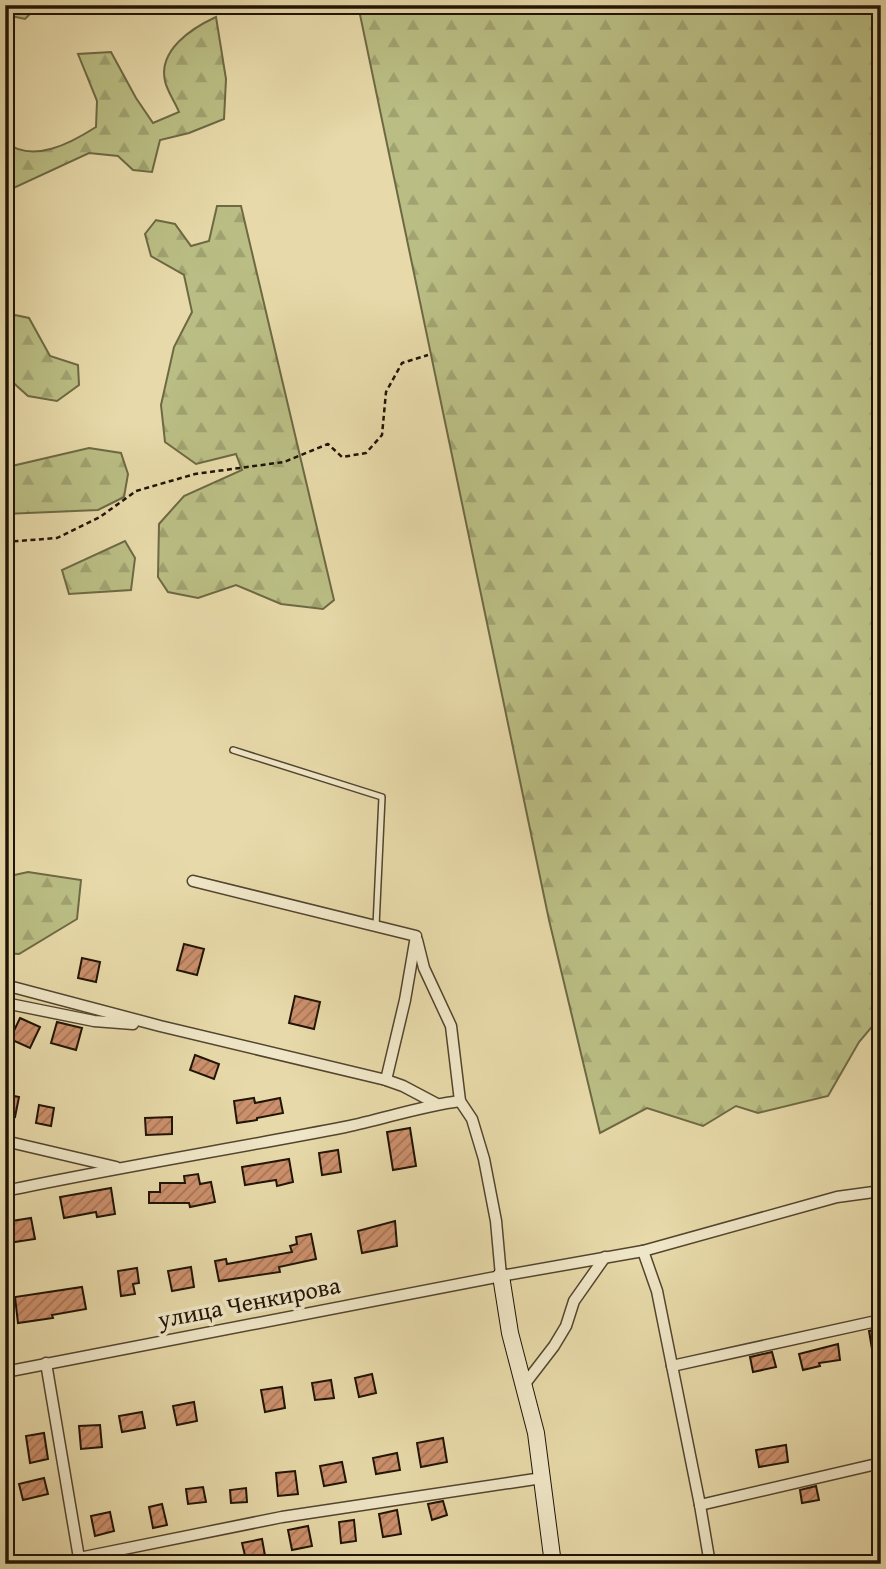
<svg xmlns="http://www.w3.org/2000/svg" width="886" height="1569" font-family="'Gentium Book Plus',serif">
  <style>
    .forest { fill: url(#forest-firs); stroke: #6d6944; stroke-width: 2 }
    .building { fill: url(#building-hatch); stroke: #201405; stroke-width: 2 }
    .lines { fill: none; stroke-linecap: round; stroke-linejoin: round }
    .lane-casing { stroke: #52452e; stroke-width: 8 }
    .street-casing { stroke: #52452e; stroke-width: 13 }
    .secondary-casing { stroke: #201405; stroke-width: 18 }
    .path { stroke: #201405; stroke-width: 2.5; stroke-dasharray: 5 3.5; stroke-linecap: butt }
    .lane { stroke: #efe6c7; stroke-width: 5 }
    .street { stroke: #efe6c7; stroke-width: 10 }
    .secondary { stroke: #efe6c7; stroke-width: 16 }
    .labels { text-anchor: middle; dominant-baseline: central; stroke-width: 7; stroke-linejoin: round; paint-order: stroke }
    .street-label { font-size: 24px; fill: #201405; stroke: #efe6c7 }
  </style>
  <defs>
    <pattern id="forest-firs" width="22" height="20" patternUnits="userSpaceOnUse" patternTransform="scale(1.75)"><rect width="22" height="20" fill="#babe84"/><path d="M5 1l3.5 6h-7zM16 11l3.5 6h-7z" fill="#a0a270"/></pattern>
    <pattern id="building-hatch" width="6" height="6" patternUnits="userSpaceOnUse" patternTransform="scale(1.75)"><rect width="6" height="6" fill="#cc906c"/><path d="M-1 1l2-2M0 6l6-6M5 7l2-2" fill="none" stroke="#a57457"/></pattern>
  </defs>
  <rect width="100%" height="100%" fill="#e7d9a9"/>
  <filter id="stains"><feTurbulence type="fractalNoise" baseFrequency=".00286" numOctaves="4"/><feColorMatrix values="0 0 0 0 .2 0 0 0 0 .09 0 0 0 0 .02 0 0 0 .5 -.17"/></filter>
  <radialGradient id="worn" r=".72"><stop offset=".6" stop-color="#630" stop-opacity="0"/><stop offset="1" stop-color="#630" stop-opacity=".3"/></radialGradient>
  <!-- forest -->
  <g class="forest">
    <path d="M5,5h34l-14,14 -19,-4z"/>
    <path d="M358,5h523v1011l-22,26 -31,54 -70,17 -22,-7 -33,20 -56,-18 -47,25 -51,-213z"/>
    <path d="M216,17l10,62 -2,40 -35,14 -29,7 -8,32 -19,-2 -15,-14 -29,-3 -84,39v-50c28,22 66,1 91,-15l1,-26 -19,-47 33,-2 25,46 17,25 26,-11c-4,-10 -12,-21 -14,-31 -7,-31 27,-53 51,-64z"/>
    <path d="M217,206h24l93,394 -11,9 -42,-5 -45,-19 -38,13 -30,-6 -10,-15 1,-53 25,-28 58,-26 -6,-16 -40,10 -31,-22 -4,-37 13,-58 18,-35 -8,-37 -33,-19 -6,-22 11,-14 19,4 16,22 18,-5z"/>
    <path d="M15,315l14,3 21,38 28,9 1,20 -22,16 -29,-5 -20,-18 -3,-44z"/>
    <path d="M89,448l32,5 7,21 -4,23 -26,13 -93,4v-41l7,-7z"/>
    <path d="M125,541l10,17 -4,32 -62,4 -7,-24z"/>
    <path d="M28,872l53,8 -4,39 -58,35 -14,-1v-76z"/>
  </g>
  <!-- building -->
  <g class="building">
    <path d="M184,944l20,5 -7,26 -20,-5z"/>
    <path d="M82,958l18,4 -4,20 -18,-4z"/>
    <path d="M295,996l25,6 -6,27 -25,-6z"/>
    <path d="M20,1018l20,9 -10,21 -20,-9z"/>
    <path d="M57,1022l25,6 -6,22 -25,-7z"/>
    <path d="M195,1055l24,9 -5,15 -24,-9z"/>
    <path d="M5,1094l14,3 -4,20 -10,-2z"/>
    <path d="M254,1098l1,5 25,-5 3,15 -26,5v2l-20,3 -3,-22z"/>
    <path d="M39,1105l15,3 -3,18 -15,-3z"/>
    <path d="M172,1117v17l-26,1 -1,-17z"/>
    <path d="M410,1128l6,38 -23,4 -6,-38z"/>
    <path d="M338,1150l3,22 -19,3 -3,-22z"/>
    <path d="M289,1159l4,23 -16,4 -1,-6 -31,5 -3,-18z"/>
    <path d="M198,1174l2,10 11,-2 4,20 -25,5 -1,-4h-40v-11h11v-9h25l-1,-7z"/>
    <path d="M111,1188l4,26 -18,3 -1,-5 -32,6 -4,-21z"/>
    <path d="M31,1218l4,21 -27,4 -3,-21z"/>
    <path d="M395,1221l2,25 -35,7 -4,-22z"/>
    <path d="M311,1234l5,25 -37,8 1,5 -61,9 -4,-20 11,-2 1,5 65,-12 -2,-6 7,-2 -1,-7z"/>
    <path d="M191,1267l3,20 -22,4 -4,-20z"/>
    <path d="M137,1268l2,15 -6,1 2,10 -14,2 -3,-25z"/>
    <path d="M82,1287l4,22 -34,6 1,3 -35,5 -3,-26z"/>
    <path d="M881,1328v20l-9,1 -3,-18z"/>
    <path d="M838,1344l2,16 -21,3 1,3 -17,4 -4,-16z"/>
    <path d="M772,1352l4,15 -23,5 -3,-15z"/>
    <path d="M372,1374l4,19 -17,4 -4,-19z"/>
    <path d="M331,1380l3,18 -19,2 -3,-17z"/>
    <path d="M282,1387l3,21 -20,4 -4,-22z"/>
    <path d="M194,1402l3,19 -20,4 -4,-19z"/>
    <path d="M142,1412l3,16 -23,4 -3,-16z"/>
    <path d="M100,1425l2,22 -21,2 -2,-23z"/>
    <path d="M44,1433l4,26 -18,4 -4,-27z"/>
    <path d="M443,1438l4,24 -26,5 -4,-24z"/>
    <path d="M786,1445l2,17 -29,5 -3,-17z"/>
    <path d="M397,1453l3,17 -24,4 -3,-16z"/>
    <path d="M342,1462l4,20 -22,4 -4,-20z"/>
    <path d="M295,1471l3,23 -20,2 -2,-23z"/>
    <path d="M44,1478l4,16 -25,6 -4,-16z"/>
    <path d="M816,1486l3,14 -17,3 -2,-13z"/>
    <path d="M203,1487l3,15 -18,2 -2,-15z"/>
    <path d="M246,1488l1,14 -16,1 -1,-13z"/>
    <path d="M443,1501l4,14 -15,5 -4,-16z"/>
    <path d="M162,1504l5,21 -14,3 -4,-21z"/>
    <path d="M397,1510l4,24 -18,3 -4,-23z"/>
    <path d="M110,1512l4,19 -19,5 -4,-20z"/>
    <path d="M354,1520l2,21 -15,2 -2,-21z"/>
    <path d="M308,1526l4,20 -20,4 -4,-20z"/>
    <path d="M262,1539l4,22 -19,3 -5,-21z"/>
  </g>
  <g class="lines">
    <!-- lane casing -->
    <g class="lane-casing">
      <path id="lane" d="M233,750l149,47 -6,129"/>
    </g>
    <!-- street casing -->
    <g class="street-casing">
      <g id="street">
        <path d="M193,881l223,55 -11,64 -19,80"/>
        <path d="M417,940l7,28 27,58 9,75 12,18 12,40 12,62 5,55"/>
        <path d="M5,985l155,41 226,54 17,6 34,18"/>
        <path d="M5,1003l89,18 39,3"/>
        <path d="M5,1141l111,26"/>
        <path d="M5,1191c113,-24 227,-42 340,-64 39,-8 76,-21 115,-26"/>
        <path d="M643,1251l14,40 43,214 10,59"/>
        <path d="M46,1363l34,201"/>
        <path d="M672,1366l209,-46"/>
        <path d="M5,1372l496,-96 142,-25 194,-54 44,-6"/>
        <path d="M524,1385l30,-39 12,-20 8,-25 31,-44"/>
        <path d="M700,1505l181,-42"/>
        <path d="M79,1558l203,-41 260,-39"/>
      </g>
    </g>
    <!-- secondary casing -->
    <g class="secondary-casing">
      <path id="secondary" d="M501,1276l9,57 26,100 17,131"/>
    </g>
    <!-- path -->
    <path class="path" d="M5,542l52,-4 43,-21 36,-26 59,-17 89,-12 44,-18 14,13 24,-4 16,-18 4,-43 16,-29 26,-8"/>
    <!-- lane -->
    <use href="#lane" class="lane"/>
    <!-- street -->
    <use href="#street" class="street"/>
    <!-- secondary -->
    <use href="#secondary" class="secondary"/>
  </g>
  <g class="labels">
    <!-- street labels -->
    <g class="street-label">
      <text transform="translate(249 1302) rotate(-11)">улица Ченкирова</text>
    </g>
  </g>
  <!-- margin -->
  <rect width="886" height="1569" fill="none" stroke="#e7d9a9" stroke-width="28"/>
  <rect x="7" y="7" width="872" height="1555" fill="none" stroke="#201405" stroke-width="3.5"/>
  <rect x="14" y="14" width="858" height="1541" fill="none" stroke="#201405" stroke-width="2"/>
  <rect width="100%" height="100%" filter="url(#stains)"/>
  <rect width="100%" height="100%" fill="url(#worn)"/>
</svg>
